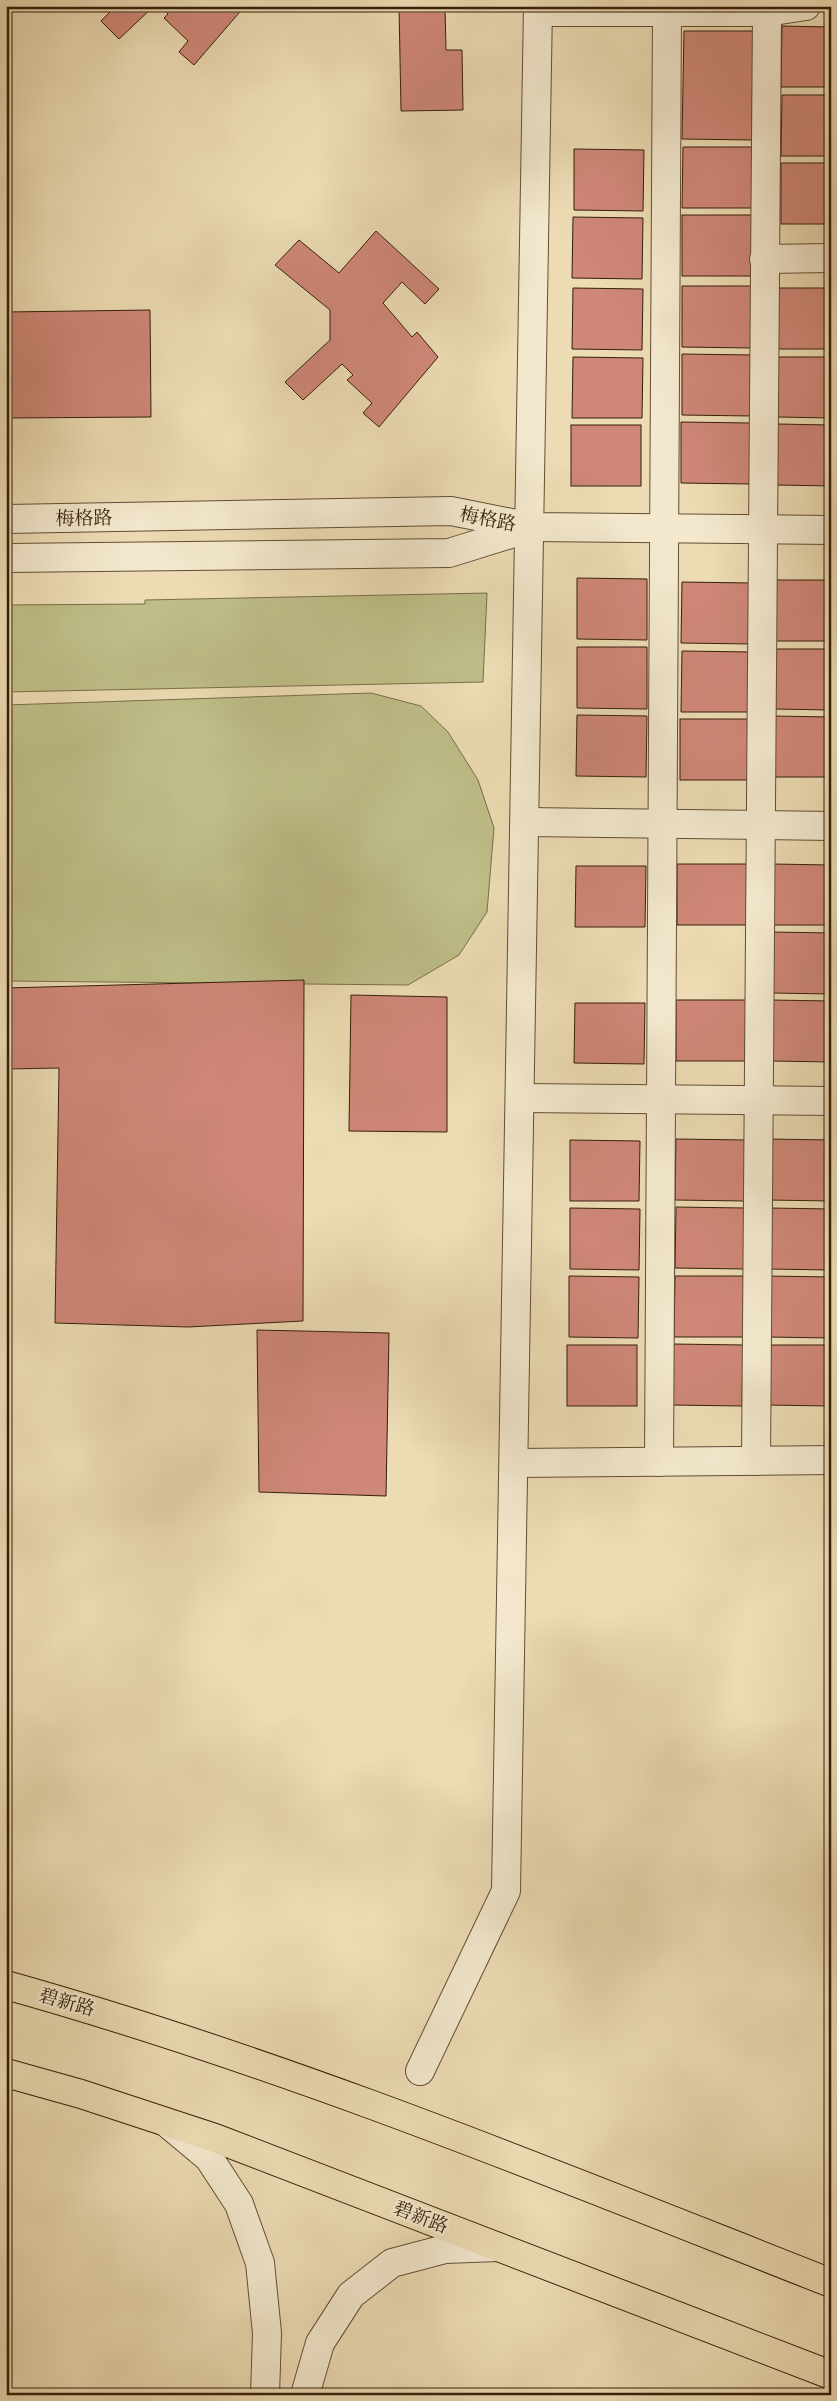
<svg xmlns="http://www.w3.org/2000/svg" width="837" height="2401" font-family="'EB Garamond','Noto Serif SC',serif">
  <style>
    .green { fill: #bebe88; stroke: #796e49 }
    .building { fill: #cf8778; stroke: #341f0a }
    .lines { fill: none; stroke-linecap: round; stroke-linejoin: round }
    .minor-casing { stroke: #624e34; stroke-width: 30 }
    .major-casing { stroke: #341f0a; stroke-width: 30 }
    .minor { stroke: #f3e8ce; stroke-width: 28 }
    .major { stroke: #ecdbb3; stroke-width: 28 }
    .labels { text-anchor: middle; dominant-baseline: central; stroke-width: 4.5; stroke-linejoin: round; paint-order: stroke }
    .street-label { font-size: 19px; fill: #341f0a; stroke: #f3e8ce }
  </style>
  <rect width="100%" height="100%" fill="#ecdbb3"/>
  <filter id="stains"><feTurbulence type="fractalNoise" baseFrequency=".004" numOctaves="4"/><feColorMatrix values="0 0 0 0 .2 0 0 0 0 .09 0 0 0 0 .02 0 0 0 .5 -.17"/></filter>
  <radialGradient id="worn" r=".72"><stop offset=".6" stop-color="#630" stop-opacity="0"/><stop offset="1" stop-color="#630" stop-opacity=".3"/></radialGradient>
  <!-- green -->
  <g class="green">
    <path d="M487,593l-4,89 -477,10v-87l139,-1v-4z"/>
    <path d="M371,693l50,13 27,26 30,48 16,48 -7,84 -28,43 -51,30 -402,-4v-276z"/>
  </g>
  <!-- building -->
  <g class="building">
    <path d="M116,6h38l-35,33 -18,-18z"/>
    <path d="M161,6h84l-51,59 -15,-13 9,-11 -24,-23 4,-4z"/>
    <path d="M399,6h46l1,44h16l1,60 -62,1z"/>
    <path d="M782,26l49,1v60h-50z"/>
    <path d="M684,31h69l-1,109 -70,-1z"/>
    <path d="M782,95h49v61h-50z"/>
    <path d="M683,147h70l-1,61h-70z"/>
    <path d="M574,149l70,1 -1,61 -69,-1z"/>
    <rect x="781" y="163" width="50" height="61"/>
    <rect x="682" y="215" width="70" height="61"/>
    <path d="M573,217l70,1 -1,61 -70,-1z"/>
    <path d="M376,231l63,58 -14,15 -23,-22 -19,21 29,34 5,-5 21,25 -59,70 -16,-14 9,-10 -25,-23 6,-5 -11,-11 -39,36 -18,-18 45,-42v-30l-55,-45 24,-25 40,33z"/>
    <path d="M682,286h70v62l-70,-1z"/>
    <path d="M573,288l70,1 -1,61 -70,-1z"/>
    <rect x="777" y="288" width="54" height="61"/>
    <path d="M150,310l1,107 -145,1v-106z"/>
    <path d="M682,354l70,1v61l-70,-1z"/>
    <path d="M573,357l70,1 -1,60h-70z"/>
    <path d="M777,357h54v61l-54,-1z"/>
    <path d="M681,422l70,1v61l-70,-1z"/>
    <path d="M777,424l54,1v61l-54,-1z"/>
    <rect x="571" y="425" width="70" height="61"/>
    <path d="M577,578l70,1v61l-70,-1z"/>
    <path d="M774,580h57v61h-58z"/>
    <path d="M682,582l70,1 -1,61 -70,-1z"/>
    <path d="M577,647h70v62l-70,-1z"/>
    <path d="M774,649h57v61l-58,-1z"/>
    <path d="M682,651l70,1 -1,60h-70z"/>
    <path d="M577,715l70,1 -1,61 -70,-1z"/>
    <path d="M773,716l58,1v60h-59z"/>
    <rect x="680" y="719" width="70" height="61"/>
    <rect x="677" y="864" width="70" height="61"/>
    <path d="M772,864l59,1v60h-59z"/>
    <path d="M576,866h70l-1,61h-70z"/>
    <path d="M772,932l59,1v61l-59,-1z"/>
    <path d="M304,980l-1,341 -115,6 -133,-4 4,-255 -53,1v-81z"/>
    <path d="M351,995l96,2v135l-98,-1z"/>
    <path d="M676,1000h70l-1,61h-69z"/>
    <path d="M771,1000l60,1v61l-60,-1z"/>
    <path d="M575,1003h70l-1,61 -70,-1z"/>
    <path d="M676,1139l70,1 -1,61 -70,-1z"/>
    <path d="M769,1139l62,1v61l-63,-1z"/>
    <path d="M570,1140l70,1 -1,60h-69z"/>
    <path d="M676,1207l69,1v61l-70,-1z"/>
    <path d="M570,1208l70,1 -1,61 -69,-1z"/>
    <path d="M769,1208l62,1v61l-63,-1z"/>
    <path d="M569,1276l70,1 -1,61 -69,-1z"/>
    <path d="M675,1276h69v61h-70z"/>
    <path d="M768,1276l63,1v61l-63,-1z"/>
    <path d="M257,1330l132,3 -3,163 -127,-4z"/>
    <path d="M673,1344l70,1 -1,61 -70,-1z"/>
    <rect x="567" y="1345" width="70" height="61"/>
    <path d="M766,1345h65v61l-65,-1z"/>
  </g>
  <g class="lines">
    <!-- minor casing -->
    <g class="minor-casing">
      <g id="minor">
        <path d="M538,12h229l39,-6"/>
        <path d="M764,259l67,-1"/>
        <path d="M6,519l445,-8 80,16 300,3"/>
        <path d="M6,558l443,-5 81,-25"/>
        <path d="M526,822l305,4"/>
        <path d="M520,1098l311,3"/>
        <path d="M756,1461l11,-1449"/>
        <path d="M659,1462l8,-1450"/>
        <path d="M514,1463l317,-3"/>
        <path d="M420,2071l86,-180 32,-1885"/>
        <path d="M167,2123l42,35 30,46 21,59 7,70 -2,62"/>
        <path d="M305,2395l15,-52 31,-48 41,-32 53,-14 53,-2"/>
      </g>
    </g>
    <!-- major casing -->
    <g class="major-casing">
      <g id="major">
        <path d="M6,1985c282,79 553,191 825,298"/>
        <path d="M6,2073l75,21 134,44 616,237"/>
      </g>
    </g>
    <!-- minor -->
    <use href="#minor" class="minor"/>
    <!-- major -->
    <use href="#major" class="major"/>
  </g>
  <g class="labels">
    <!-- street labels -->
    <g class="street-label">
      <text transform="translate(84 518) rotate(-1)">梅格路</text>
      <text transform="translate(488 519) rotate(11)">梅格路</text>
      <text transform="translate(67 2002) rotate(16)">碧新路</text>
      <text transform="translate(421 2217) rotate(21)">碧新路</text>
    </g>
  </g>
  <!-- margin -->
  <rect width="837" height="2401" fill="none" stroke="#ecdbb3" stroke-width="25"/>
  <rect x="8" y="8" width="822" height="2386" fill="none" stroke="#341f0a" stroke-width="2.5"/>
  <rect x="12" y="12" width="812" height="2376" fill="none" stroke="#341f0a"/>
  <rect width="100%" height="100%" filter="url(#stains)"/>
  <rect width="100%" height="100%" fill="url(#worn)"/>
</svg>
